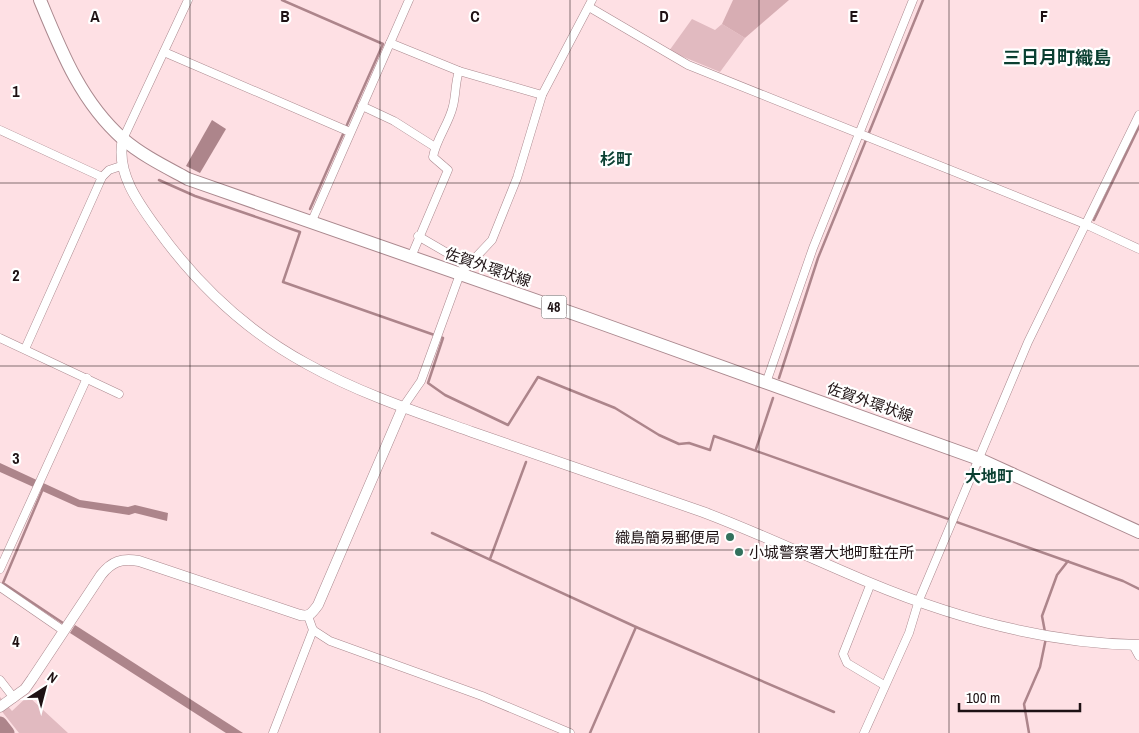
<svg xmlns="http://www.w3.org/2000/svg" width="1139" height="733" font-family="'Archivo Narrow','Noto Sans JP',sans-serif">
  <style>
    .green { fill: #e1bac0 }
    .forest { fill: #d7adb3 }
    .water { fill: #ad858b }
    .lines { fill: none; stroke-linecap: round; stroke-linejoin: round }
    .stream { stroke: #ad858b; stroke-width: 2.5 }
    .river { stroke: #ad858b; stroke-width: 15 }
    .minor-casing { stroke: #aa888e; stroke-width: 9 }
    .tertiary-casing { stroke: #aa888e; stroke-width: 11 }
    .primary-casing { stroke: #aa888e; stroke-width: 14 }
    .minor { stroke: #fff; stroke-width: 8 }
    .tertiary { stroke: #fff; stroke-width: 10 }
    .primary { stroke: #fff; stroke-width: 12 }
    .grid { fill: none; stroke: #1e1214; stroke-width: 1; stroke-opacity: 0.55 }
    .poi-dot { fill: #33715d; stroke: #fff; stroke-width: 2 }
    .labels { text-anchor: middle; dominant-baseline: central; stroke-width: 4.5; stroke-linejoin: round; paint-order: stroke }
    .shield { fill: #fff; stroke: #62595a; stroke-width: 1 }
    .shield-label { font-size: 14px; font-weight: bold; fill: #1e1214 }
    .street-label { font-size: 15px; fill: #1e1214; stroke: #fff }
    .poi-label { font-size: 15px; fill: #1e1214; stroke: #fff; text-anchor: end }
    .neighbourhood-label { font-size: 16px; font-weight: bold; fill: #0a3f31; stroke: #fff }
    .quarter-label { font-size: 18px; font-weight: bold; fill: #0a3f31; stroke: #fff }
    .grid-label { font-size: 16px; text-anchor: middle; font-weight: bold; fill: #1e1214; stroke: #fff; stroke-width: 4.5; stroke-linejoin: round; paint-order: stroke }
  </style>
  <rect width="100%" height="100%" fill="#fee0e4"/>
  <!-- green -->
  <g class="green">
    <path d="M692,19l23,11 7,-6 23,14 -25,34 -51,-21z"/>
    <path d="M28,696l40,37h-49l-19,-24v-12l12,14z"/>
  </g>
  <!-- forest -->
  <path class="forest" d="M733,0h56l-44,38 -23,-14z"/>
  <!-- water -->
  <g class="water">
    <path d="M212,120l14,9 -26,44 -14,-7z"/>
    <path d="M0,463l80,37 48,7 7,-2 33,8 -1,8 -32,-8 -6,2 -51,-8 -78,-35z"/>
    <path d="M75,625l168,108h-17l-156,-100z"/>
  </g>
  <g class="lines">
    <!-- stream -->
    <g class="stream">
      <path d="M282,0l101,44 -37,83"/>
      <path d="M159,180l36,16 105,36 -17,50 160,56 -15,45 17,12 63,30 30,-48 77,31 44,27 20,9 10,-1 21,7 4,-14 409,145 16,8"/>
      <path d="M310,209l34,-77"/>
      <path d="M1094,220l45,-93"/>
      <path d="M779,378l39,-120 105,-258"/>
      <path d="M756,449l17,-51"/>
      <path d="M42,491l-39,92 60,40"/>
      <path d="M432,533l204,94 198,85"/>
      <path d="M490,559l36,-97"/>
      <path d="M1045,632l-3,-16 15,-41 11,-14"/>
      <path d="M590,733l46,-106"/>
      <path d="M1029,733l-5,-29 16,-37 6,-29"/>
    </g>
    <!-- river -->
    <path class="river" d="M0,724l7,9"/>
    <!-- minor casing -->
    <g class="minor-casing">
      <g id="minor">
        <path d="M589,7l99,58 397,159 54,25"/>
        <path d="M390,43l69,28 83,24"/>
        <path d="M164,52l186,80"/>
        <path d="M362,106l32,15 41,26"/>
        <path d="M0,130l102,47"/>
        <path d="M123,139l65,-139"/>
        <path d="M311,223l98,-223"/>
        <path d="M418,236l43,25 3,7"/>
        <path d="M411,257l37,-87 -15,-13c3,-18 16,-33 20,-51 3,-12 2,-23 6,-35"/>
        <path d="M0,338l119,56"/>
        <path d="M25,349l77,-172 7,-7 12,-4"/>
        <path d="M766,383l47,-135 100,-248"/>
        <path d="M403,407l18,-26 39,-107 32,-34 25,-62 25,-83 50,-95"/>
        <path d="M0,569l87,-191"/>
        <path d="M871,583l-28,71 4,9 37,22"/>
        <path d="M0,587l64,44"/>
        <path d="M308,616l5,14 17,11 152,55 88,37"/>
        <path d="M1133,645l6,11"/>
        <path d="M0,680l14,18"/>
        <path d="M273,733l40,-103"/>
        <path d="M864,733l45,-100 10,-33 109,-258 111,-227"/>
      </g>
    </g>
    <!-- tertiary casing -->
    <g class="tertiary-casing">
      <g id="tertiary">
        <path d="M123,139c-8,33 16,65 35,91 39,54 90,102 149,134 52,29 109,48 165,68 77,27 154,53 231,80 56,21 110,47 165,70 86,36 177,61 271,63"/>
        <path d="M0,707l25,-18 7,-10 69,-104c11,-14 21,-17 38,-14l161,54c10,2 12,-2 18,-10l85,-198"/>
      </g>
    </g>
    <!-- primary casing -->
    <g class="primary-casing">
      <path id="primary" d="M40,0c21,51 41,102 83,139 20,17 43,28 65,40l401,140 390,140 160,73"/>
    </g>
    <!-- minor -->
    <use href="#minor" class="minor"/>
    <!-- tertiary -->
    <use href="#tertiary" class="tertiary"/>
    <!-- primary -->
    <use href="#primary" class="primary"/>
  </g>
  <!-- grid -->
  <path class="grid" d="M190,0v733M380,0v733M570,0v733M759,0v733M949,0v733M0,183h1139M0,366h1139M0,550h1139"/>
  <!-- markers -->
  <g class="poi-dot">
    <circle cx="730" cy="537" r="5"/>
    <circle cx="739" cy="552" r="5"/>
  </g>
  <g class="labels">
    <!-- shield labels -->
    <rect class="shield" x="541.5" y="295.5" width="25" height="23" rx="4"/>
    <g class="shield-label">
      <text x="554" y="307">48</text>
    </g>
    <!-- street labels -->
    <g class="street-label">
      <text transform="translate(488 267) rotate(19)">佐賀外環状線</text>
      <text transform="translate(870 402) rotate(19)">佐賀外環状線</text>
    </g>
    <!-- poi labels -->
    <g class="poi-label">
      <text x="720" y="537">織島簡易郵便局</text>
      <text x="749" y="552" text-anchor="start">小城警察署大地町駐在所</text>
    </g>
    <!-- neighbourhood labels -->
    <g class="neighbourhood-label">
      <text x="616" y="159">杉町</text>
      <text x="989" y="476">大地町</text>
    </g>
    <!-- quarter labels -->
    <g class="quarter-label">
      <text x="1057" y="57">三日月町織島</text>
    </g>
  </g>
  <g class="grid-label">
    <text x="95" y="22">A</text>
    <text x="285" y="22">B</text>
    <text x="475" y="22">C</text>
    <text x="664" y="22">D</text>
    <text x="854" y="22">E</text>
    <text x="1044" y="22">F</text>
    <text x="16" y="97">1</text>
    <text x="16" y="281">2</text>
    <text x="16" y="464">3</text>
    <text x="16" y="647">4</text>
  </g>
  <!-- north arrow -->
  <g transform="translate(45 688) rotate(36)" stroke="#ffffff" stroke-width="4" paint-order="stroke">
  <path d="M0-4L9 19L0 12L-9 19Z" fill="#1e1214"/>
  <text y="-8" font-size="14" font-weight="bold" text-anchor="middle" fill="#1e1214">N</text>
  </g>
  <!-- scale -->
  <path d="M959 703v8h121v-8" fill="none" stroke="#1e1214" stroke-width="2.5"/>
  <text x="966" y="703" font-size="15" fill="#1e1214" stroke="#ffffff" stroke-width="4" paint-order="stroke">100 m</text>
</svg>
